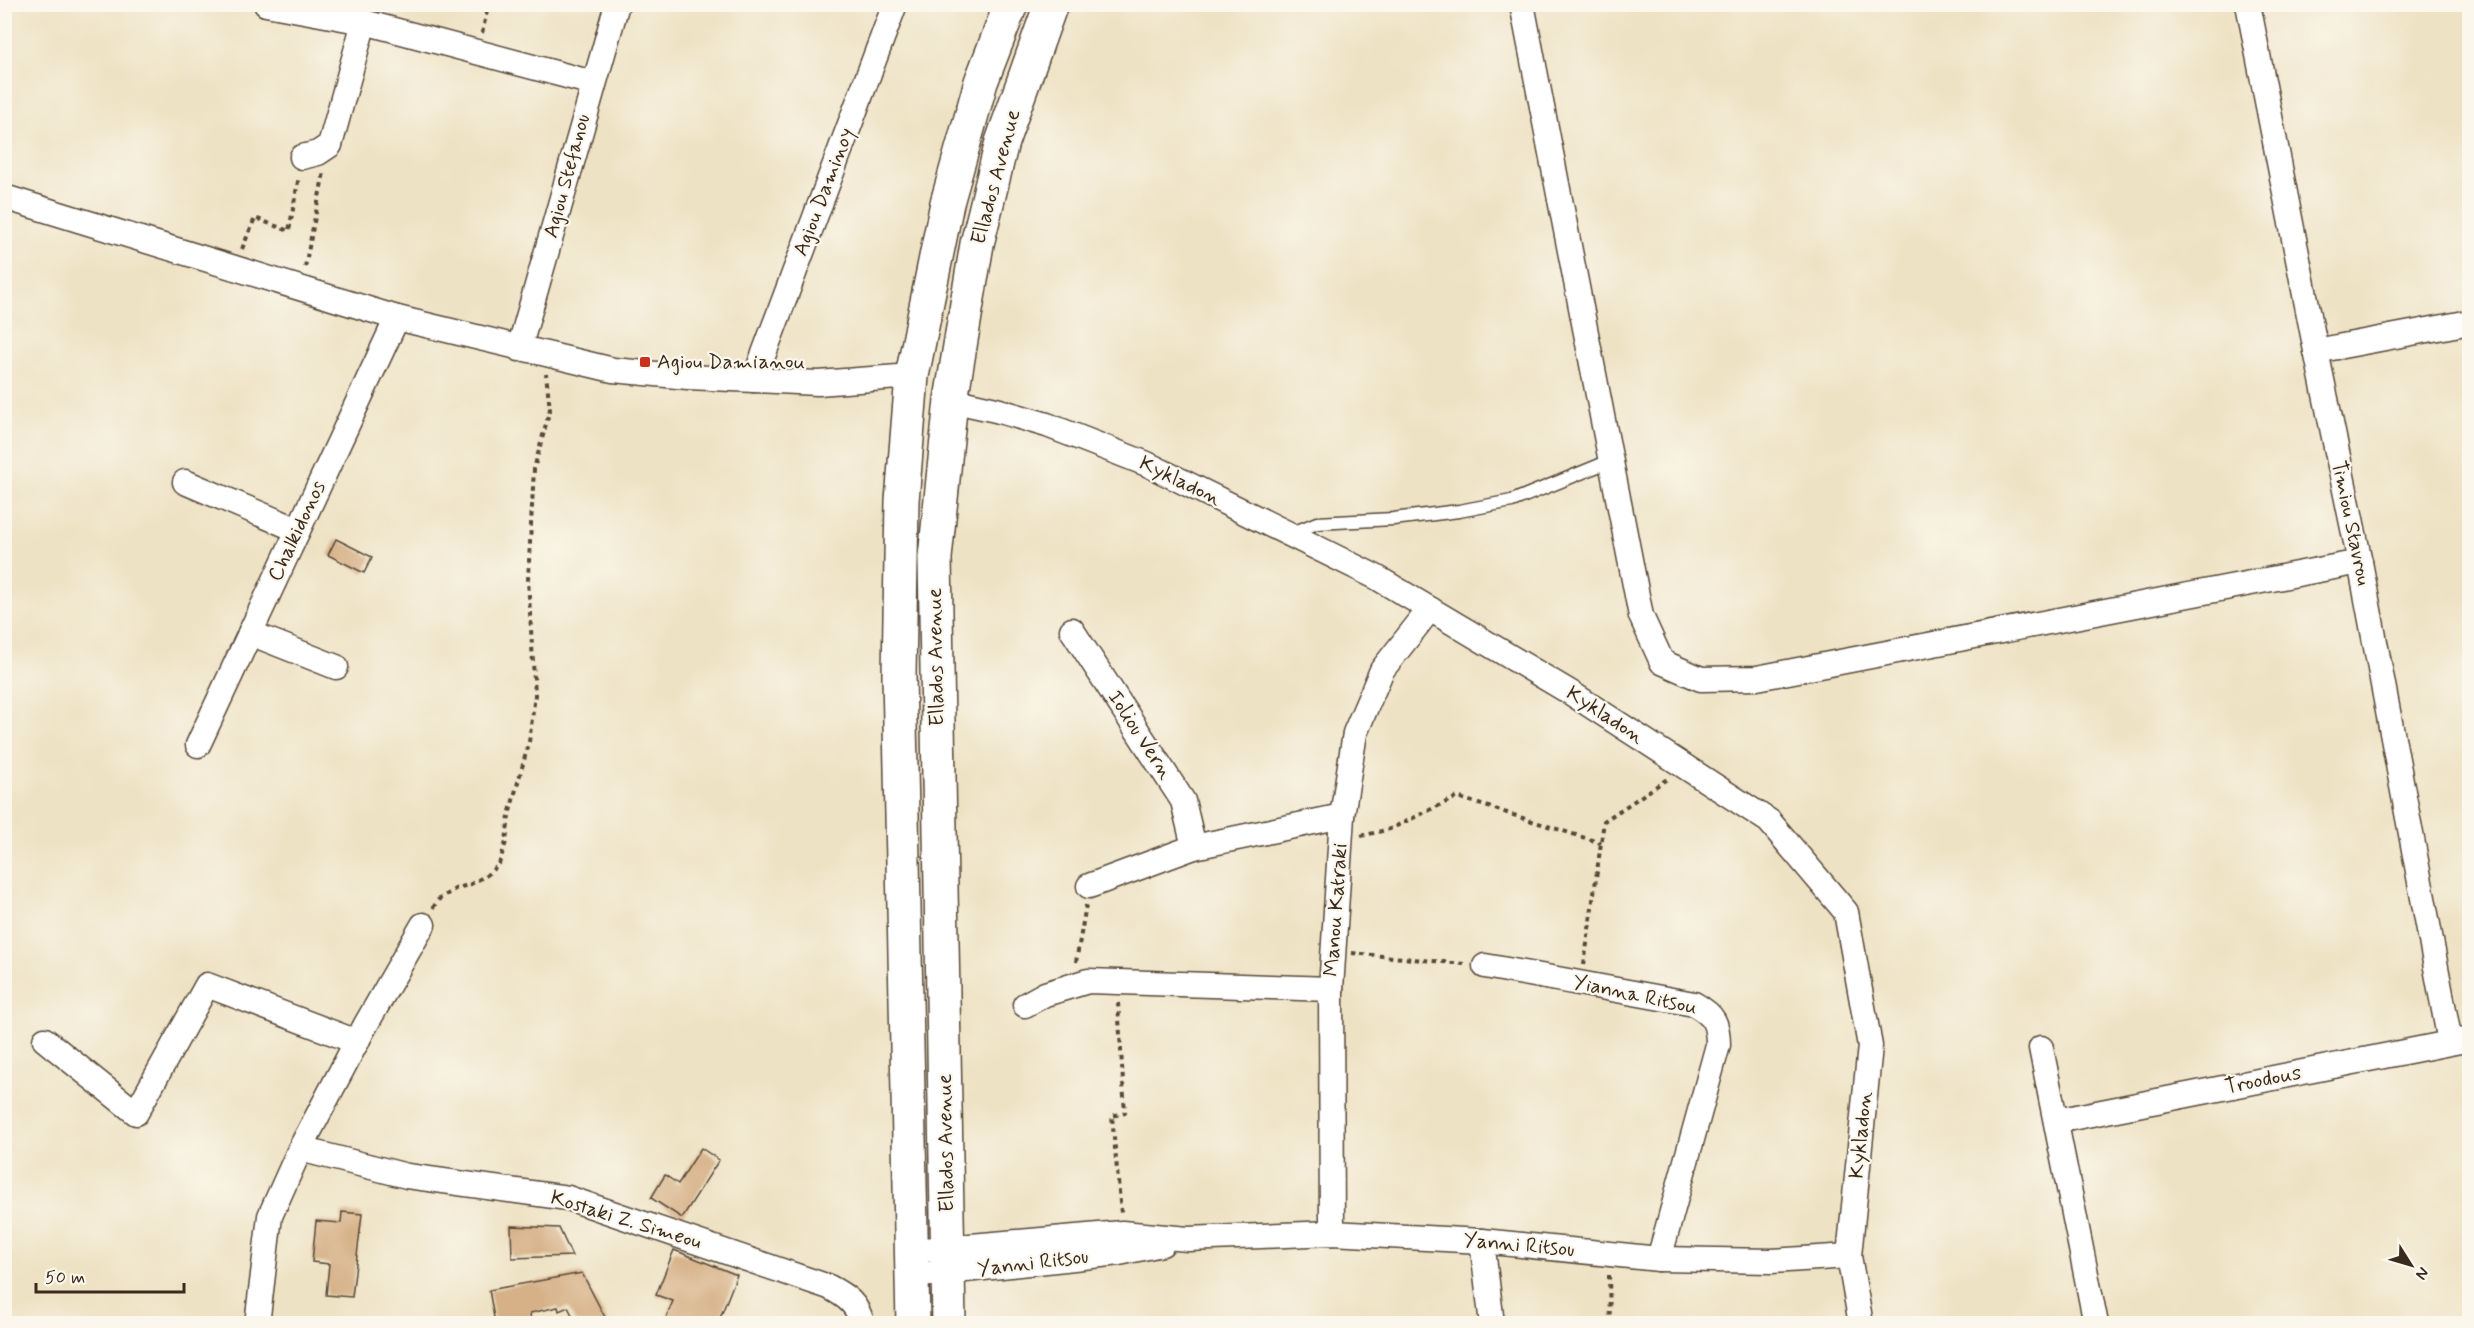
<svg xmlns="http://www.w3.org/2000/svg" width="2474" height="1328" font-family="Mynerve,sans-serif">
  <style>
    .building { fill: #d6b086 }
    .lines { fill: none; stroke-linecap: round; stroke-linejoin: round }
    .service-casing { stroke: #564637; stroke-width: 15 }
    .minor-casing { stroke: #564637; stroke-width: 27 }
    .secondary-casing { stroke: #564637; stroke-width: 36 }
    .path { stroke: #564637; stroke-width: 4; stroke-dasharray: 4.5 4.5; stroke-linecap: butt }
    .service { stroke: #fff; stroke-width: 12 }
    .minor { stroke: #fff; stroke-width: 24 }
    .secondary { stroke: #fff; stroke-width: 33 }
    .poi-dot { fill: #c8321e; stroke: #fbf7ec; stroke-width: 2 }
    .labels { text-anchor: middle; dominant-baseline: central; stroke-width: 4.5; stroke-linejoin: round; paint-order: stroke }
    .street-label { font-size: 21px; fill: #3b2a1e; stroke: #fbf7ec }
    .poi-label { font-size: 21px; fill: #3b2a1e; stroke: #fbf7ec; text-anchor: start }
  </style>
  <rect width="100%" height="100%" fill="#fbf7ec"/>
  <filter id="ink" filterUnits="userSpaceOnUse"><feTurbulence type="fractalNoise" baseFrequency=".0167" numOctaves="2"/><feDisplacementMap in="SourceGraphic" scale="12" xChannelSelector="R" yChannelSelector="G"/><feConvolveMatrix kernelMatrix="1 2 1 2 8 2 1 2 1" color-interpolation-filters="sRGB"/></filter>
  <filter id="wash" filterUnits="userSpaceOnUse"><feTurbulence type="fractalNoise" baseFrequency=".008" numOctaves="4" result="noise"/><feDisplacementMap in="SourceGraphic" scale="24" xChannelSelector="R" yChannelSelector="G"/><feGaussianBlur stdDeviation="1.35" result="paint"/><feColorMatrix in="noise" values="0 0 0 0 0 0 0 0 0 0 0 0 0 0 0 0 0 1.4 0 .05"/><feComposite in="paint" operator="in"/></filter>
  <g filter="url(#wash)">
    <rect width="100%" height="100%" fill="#eee2c4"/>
    <g id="blocks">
      <!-- building -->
      <g class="building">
        <path d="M336,539l36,18 -8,16 -36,-18z"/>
        <path d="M701,1148l18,12 -37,58 -31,-20 14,-23 13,9z"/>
        <path d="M342,1212l20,2 -10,83 -26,-2 3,-31 -17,-2 4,-41 25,2z"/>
        <path d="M511,1226l48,2 13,28 -60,2z"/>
        <path d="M674,1250l63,25 -19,48h-54l9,-22 -17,-6z"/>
        <path d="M582,1273l26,50h-32l-8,-16 -9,4 -1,-4 -28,6 1,10h-36l-6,-33z"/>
      </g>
    </g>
  </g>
  <g filter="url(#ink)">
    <use href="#blocks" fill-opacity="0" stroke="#564637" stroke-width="1.5"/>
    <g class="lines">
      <!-- service casing -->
      <g class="service-casing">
        <path id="service" d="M1290,534l27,-11 76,-4 66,-8 53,-10 98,-40"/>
      </g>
      <!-- minor casing -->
      <g class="minor-casing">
        <g id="minor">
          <path d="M266,4l98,18 229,61"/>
          <path d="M1522,4l119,612 21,46 39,17 56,-1 603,-116"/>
          <path d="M2248,4l68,347 44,211 90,480"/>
          <path d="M302,157l16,-4 12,-8 34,-123"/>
          <path d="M4,197l393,121 216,52 75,7 130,6 94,-7"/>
          <path d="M519,349l98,-345"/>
          <path d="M2316,351l154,-29"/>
          <path d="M754,380l141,-376"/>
          <path d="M951,400l45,10 51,15 100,39 229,113 195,116 198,128 77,91 24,134 -21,210 12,68"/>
          <path d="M185,482l113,48"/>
          <path d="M1072,630l111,171 11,46"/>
          <path d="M250,633l86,34"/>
          <path d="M198,745l199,-427"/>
          <path d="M1089,886l105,-39 148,-31"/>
          <path d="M1485,966l209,38c20,11 24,19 24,41l-59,214"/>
          <path d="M1025,1005l20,-11 43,-13 243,8"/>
          <path d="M45,1040l91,73 71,-128 150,57"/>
          <path d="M2041,1048l55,276"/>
          <path d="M2056,1121l414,-82"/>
          <path d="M300,1149l107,27 161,22 261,89c17,9 29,17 33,37"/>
          <path d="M1332,1233l-1,-244 11,-173 13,-83 27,-63 48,-61"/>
          <path d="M1482,1241l10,83"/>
          <path d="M912,1251l210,-18 66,6 144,-6 150,8 177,18 113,2 77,-5"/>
          <path d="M912,1276l207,-23 43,-9"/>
          <path d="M260,1324l-2,-8 12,-100 30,-67 65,-123 58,-101"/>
        </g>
      </g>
      <!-- secondary casing -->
      <g class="secondary-casing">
        <g id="secondary">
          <path d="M913,1324l-14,-648 3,-175 10,-125 35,-173 34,-121 30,-78"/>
          <path d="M949,1324l-14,-766 16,-158 26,-156 25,-102 49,-138"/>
        </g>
      </g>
      <!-- path -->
      <g class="path">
        <path d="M482,33l5,-22 -3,-7"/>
        <path d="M242,249l13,-31 34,13 10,-55"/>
        <path d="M305,267l19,-95"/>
        <path d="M1361,836l29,-7 67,-32 144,46"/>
        <path d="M433,908l5,-8 17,-11 16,-5 16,-9 12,-11 7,-22 3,-27 20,-73 6,-47 -7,-115 6,-111 16,-60 -4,-35"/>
        <path d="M1352,953l112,11"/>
        <path d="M1076,962l10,-57"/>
        <path d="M1584,965l20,-144 63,-42"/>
        <path d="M1118,1003l7,110 -13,3 9,97"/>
        <path d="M1609,1275l1,48 3,1"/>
      </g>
      <!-- service -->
      <use href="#service" class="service"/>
      <!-- minor -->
      <use href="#minor" class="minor"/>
      <!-- secondary -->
      <use href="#secondary" class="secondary"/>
    </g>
  </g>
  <!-- markers -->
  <rect class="poi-dot" x="639" y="356" width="12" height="12" rx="3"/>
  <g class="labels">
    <!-- street labels -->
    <g class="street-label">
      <text transform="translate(567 176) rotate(-75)">Agiou Stefanou</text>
      <text transform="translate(996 177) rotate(-75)">Ellados Avenue</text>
      <text transform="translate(824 192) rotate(-69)">Agiou Daminoy</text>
      <text transform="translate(1180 481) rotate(26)">Kykladon</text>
      <text transform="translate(2351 523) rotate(78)">Timiou Stavrou</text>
      <text transform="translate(297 531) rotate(-65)">Chalkidonos</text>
      <text transform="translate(936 657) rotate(-91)">Ellados Avenue</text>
      <text transform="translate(1605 715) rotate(33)">Kykladon</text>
      <text transform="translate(1140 735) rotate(57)">Ioliou Vern</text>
      <text transform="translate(1336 910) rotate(-86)">Manou Katraki</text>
      <text transform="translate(1635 995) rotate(12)">Yianna Ritsou</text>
      <text transform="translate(2263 1080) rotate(-11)">Troodous</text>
      <text transform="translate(1861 1135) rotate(-84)">Kykladon</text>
      <text transform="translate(946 1143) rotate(-91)">Ellados Avenue</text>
      <text transform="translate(626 1220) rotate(17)">Kostaki Z. Simeou</text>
      <text transform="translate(1519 1245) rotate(5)">Yanni Ritsou</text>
      <text transform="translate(1033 1263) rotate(-7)">Yanni Ritsou</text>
    </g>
    <!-- poi labels -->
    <g class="poi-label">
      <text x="657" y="362">Agiou Damianou</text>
    </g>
  </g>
  <!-- margin -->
  <rect width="2474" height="1328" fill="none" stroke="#fbf7ec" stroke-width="24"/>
  <!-- north arrow -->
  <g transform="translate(2411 1265) rotate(127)" stroke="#fbf7ec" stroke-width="4.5" paint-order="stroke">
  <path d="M0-4.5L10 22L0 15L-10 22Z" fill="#3b2a1e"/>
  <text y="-9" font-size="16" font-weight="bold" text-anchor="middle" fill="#3b2a1e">N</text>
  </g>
  <!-- scale -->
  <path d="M36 1283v9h148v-9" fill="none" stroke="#3b2a1e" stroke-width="3"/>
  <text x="45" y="1283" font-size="18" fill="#3b2a1e" stroke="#fbf7ec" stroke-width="4.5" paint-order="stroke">50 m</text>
</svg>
